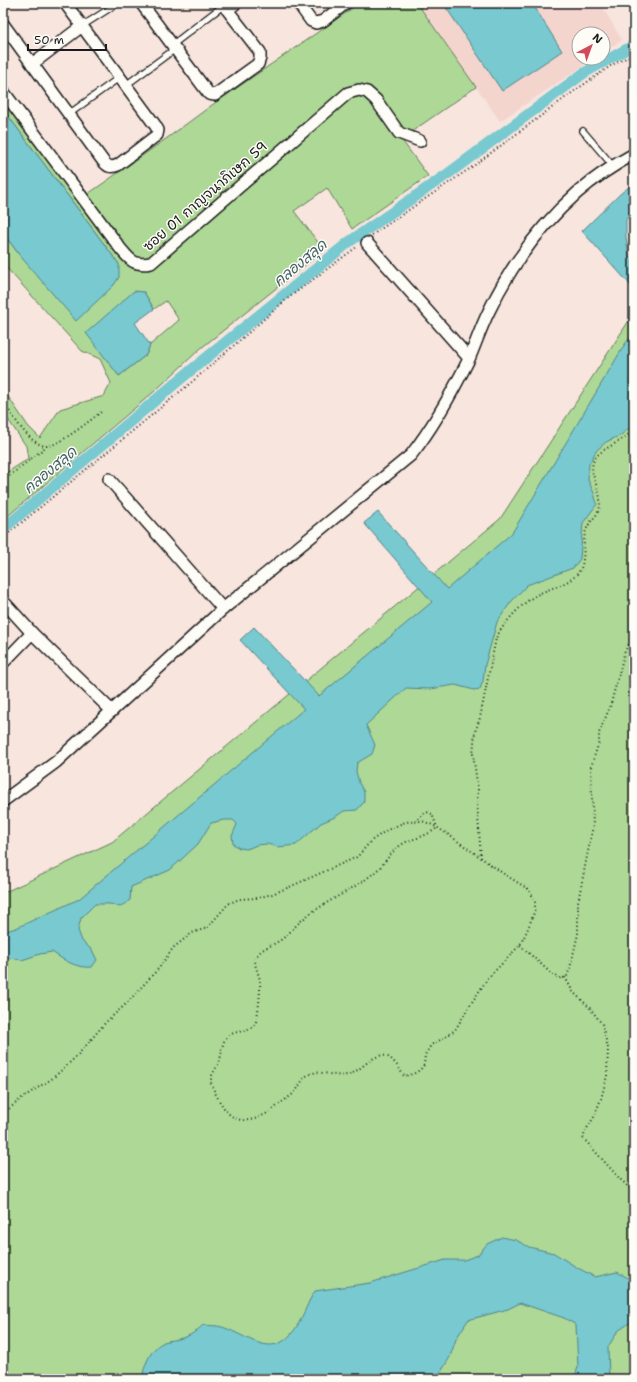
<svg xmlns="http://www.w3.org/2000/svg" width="637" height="1382" font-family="'Shantell Sans','Playpen Sans Thai',sans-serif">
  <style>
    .built { fill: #f3d5cd }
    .green { fill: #add896; stroke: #647a59; fill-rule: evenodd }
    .water { fill: #78c9d0; stroke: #538488 }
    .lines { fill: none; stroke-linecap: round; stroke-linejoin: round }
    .canal { stroke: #78c9d0; stroke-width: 11 }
    .service-casing { stroke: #1c1c1c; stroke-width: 8 }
    .minor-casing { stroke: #1c1c1c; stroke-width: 14 }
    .path { stroke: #1c1c1c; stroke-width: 2; stroke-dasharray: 1 3; stroke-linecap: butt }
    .service { stroke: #fdfcf7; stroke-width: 5.5 }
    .minor { stroke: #fdfcf7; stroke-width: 11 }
    .labels { text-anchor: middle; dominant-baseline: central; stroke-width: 3; stroke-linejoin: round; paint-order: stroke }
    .street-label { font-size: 14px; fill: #1c1c1c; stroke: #fdfcf7 }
    .water-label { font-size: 15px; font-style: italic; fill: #416164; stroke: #fdfcf7 }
  </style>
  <rect width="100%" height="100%" fill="#f7e5de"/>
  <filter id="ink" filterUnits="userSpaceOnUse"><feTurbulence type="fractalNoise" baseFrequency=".025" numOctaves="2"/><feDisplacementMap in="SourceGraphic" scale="8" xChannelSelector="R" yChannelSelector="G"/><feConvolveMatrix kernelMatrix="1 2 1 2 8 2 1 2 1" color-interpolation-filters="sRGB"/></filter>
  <g filter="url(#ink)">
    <!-- built -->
    <path class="built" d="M417,3h183l22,37 -19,13v-19h-24v24h16l-95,63z"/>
    <!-- green -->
    <g class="green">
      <path d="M360,3h57l59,84 -75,52 27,37 -76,53 -25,-41 -33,23 30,39 -124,99 -44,41 -153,130v-45l25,-16 -2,-13 -23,-34v-23l25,37 12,12 20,-29 44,-13 7,-13 -11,-24 -18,-8 -79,-87v-31l18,24 98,7 -116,-155v-25l85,110 82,-58 42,-31zM144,292l10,17 12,-8 13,19 -29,25 -4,10 -27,21 -26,-35z"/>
      <path d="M634,313v1066h-631v-486l109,-51 388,-323z"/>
    </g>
    <!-- water -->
    <g class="water">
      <path d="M443,3h89l30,48 -60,40z"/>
      <path d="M3,109l116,155v13l-5,8 -38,36 -55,-64 -18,-24z"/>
      <path d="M634,183v25l-8,12v17l3,20 5,6v26l-52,-58 38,-37z"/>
      <path d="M134,291l10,1 10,17 -19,14 15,22 -4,10 -27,21 -33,-43z"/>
      <path d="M634,333v91l-13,11 -15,7 -10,9 -7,13 -1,16 6,13 3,11 -14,19 -3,36 -7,9 -46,17 -16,17 -14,20 -12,43 -2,16 -3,8 -6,1 -19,-5 -25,4 -24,-1 -40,37 9,20 -3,9 -15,9 -1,8 3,12 5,9v10l-7,8 -13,1 -9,6 -14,6 -25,22 -18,2 -11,-3 -10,1 -10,4 -8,-1 -6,-4 -1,-8 5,-12 -4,-4h-9l-13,3 -13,21 -28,26 -39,17 -1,13 -10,7 -10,-3h-15l-14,14 -3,12 4,11 10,9 5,10 -5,7c-14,2 -29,-7 -40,-15l-12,2 -18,6 -19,-3v-25l13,-4 63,-29 225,-190 -64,-69 14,-13 65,69 113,-94 -68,-79 14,-11 69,77 65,-56 113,-189z"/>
      <path d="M502,1237l14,3 13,7 25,6 22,14 19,10 22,-5 17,9v39l-16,11 -10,16 1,32h-35l4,-12 -2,-42 -12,-7 -44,-15 -12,6 -40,11 -12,19 -6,18 -9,15 -12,7h-287c2,-13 8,-31 22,-37 5,-2 12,-2 18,-4 8,-2 15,-7 21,-13 6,1 13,0 19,2 28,9 52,36 75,-1 7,-11 10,-23 18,-35l55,-8 75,-23h19l14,-5 9,-11z"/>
    </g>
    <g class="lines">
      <!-- canal -->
      <path class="canal" d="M3,529l181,-153 165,-134 100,-69 135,-100 50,-28"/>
      <!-- service casing -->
      <g class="service-casing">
        <g id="service">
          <path d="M229,12l12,-9"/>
          <path d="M82,26l36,-23"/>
          <path d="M172,45l52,-40"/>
          <path d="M126,85l49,-36"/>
          <path d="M69,114l51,-37"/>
          <path d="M583,131l30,35"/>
        </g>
      </g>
      <!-- minor casing -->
      <g class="minor-casing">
        <g id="minor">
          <path d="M141,3l68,91 6,1 43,-31 2,-6v-6l-38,-49"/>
          <path d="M298,3l13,18 5,2 7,-2 23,-18"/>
          <path d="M3,24l100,137c5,6 8,7 15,4l39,-30 1,-5 -3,-5 -90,-122"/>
          <path d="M32,64l50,-38"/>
          <path d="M3,91l117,157c11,13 14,18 31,15l197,-170 11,-3 8,2 9,8 23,33 21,8"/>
          <path d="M367,243l102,115"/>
          <path d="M109,479l114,130"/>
          <path d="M3,601l29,32"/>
          <path d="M3,663l29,-30 80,78"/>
          <path d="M3,801l53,-39 167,-153 188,-154c23,-29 42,-64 58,-96 7,-16 12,-32 20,-48 21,-44 51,-85 88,-118 17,-15 37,-28 57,-39"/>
        </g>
      </g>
      <!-- path -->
      <g class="path">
        <path d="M372,235l100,-68 101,-75 39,-27 22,-11"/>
        <path d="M3,401c9,13 26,45 44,45 11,0 44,-26 54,-34"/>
        <path d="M3,481l44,-35"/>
        <path d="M3,538l190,-157 94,-82 71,-53"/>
        <path d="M415,822l8,-8 4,-2 5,2 5,13"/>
        <path d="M481,858l-4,-55 1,-13 -5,-36 2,-22 5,-14 16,-80c7,-14 25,-34 39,-42 14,-9 38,-11 46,-28 5,-13 0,-30 7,-42 6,-11 13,-11 12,-27 -1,-13 -13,-28 -5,-41 8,-10 20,-13 30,-21 3,-2 6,-5 9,-8"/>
        <path d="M520,945l33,30 9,4 5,-3 3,-8 8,-34v-32l15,-76 -2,-59 8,-25v-9l11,-26 15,-56 9,-16"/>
        <path d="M565,977l8,15 16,15 13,17 6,24 -1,28 -6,23 -7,18 -8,13 -3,8 38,42 13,12"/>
        <path d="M3,1114l19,-16 31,-20 24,-22 29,-34 20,-18 33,-36 14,-20 19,-15 15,-5 21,-24 11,-5 18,-1 15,-4 15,-6 70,-31 14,-16 16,-11 18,-8 17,-1 11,4 13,8 58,41 24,15 7,11v10l-8,21 -7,14 -32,33 -16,24 -17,28 -11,8 -13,7 -6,10 -1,10 -4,5 -7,4 -9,2c-3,-4 -5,-9 -9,-13 -16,-20 -30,6 -45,11 -13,5 -29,-5 -40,0 -8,3 -10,13 -16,19 -3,3 -8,6 -12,9 -15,13 -38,28 -55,10 -5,-6 -15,-23 -16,-30 -1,-7 6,-14 8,-20 4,-9 1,-22 12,-28 9,-4 18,-1 24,-10 3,-4 6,-38 5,-43 -1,-9 -9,-18 -2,-27 6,-7 16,-9 24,-15 7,-5 13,-13 20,-19 21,-18 52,-30 73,-48 10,-8 15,-20 26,-27 8,-6 17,-6 26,-11 3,-1 7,-4 10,-6"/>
      </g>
      <!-- service -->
      <use href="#service" class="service"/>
      <!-- minor -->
      <use href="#minor" class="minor"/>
    </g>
  </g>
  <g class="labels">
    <!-- street labels -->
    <g class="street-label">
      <text transform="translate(205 196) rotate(-41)">ซอย 01 กาญจนาภิเษก 59</text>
    </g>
    <!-- water labels -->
    <g class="water-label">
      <text transform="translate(300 263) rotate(-40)">คลองสลุด</text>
      <text transform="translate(50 470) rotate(-40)">คลองสลุด</text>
    </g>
  </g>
  <!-- margin -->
  <rect width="637" height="1382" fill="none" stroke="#fdfcf7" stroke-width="16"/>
  <rect x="8" y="8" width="621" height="1366" fill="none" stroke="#1c1c1c" stroke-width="1.5" filter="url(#ink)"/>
  <!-- north arrow -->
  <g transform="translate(591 46) rotate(41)"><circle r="19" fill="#fdfcf7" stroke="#a3a29f"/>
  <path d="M0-3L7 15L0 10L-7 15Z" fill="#d1495b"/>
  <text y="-6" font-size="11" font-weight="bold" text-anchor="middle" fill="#1c1c1c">N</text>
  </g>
  <!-- scale -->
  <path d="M28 44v6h78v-6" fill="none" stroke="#1c1c1c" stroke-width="2"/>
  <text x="34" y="44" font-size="12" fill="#1c1c1c" stroke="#fdfcf7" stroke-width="3" paint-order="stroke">50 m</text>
</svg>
